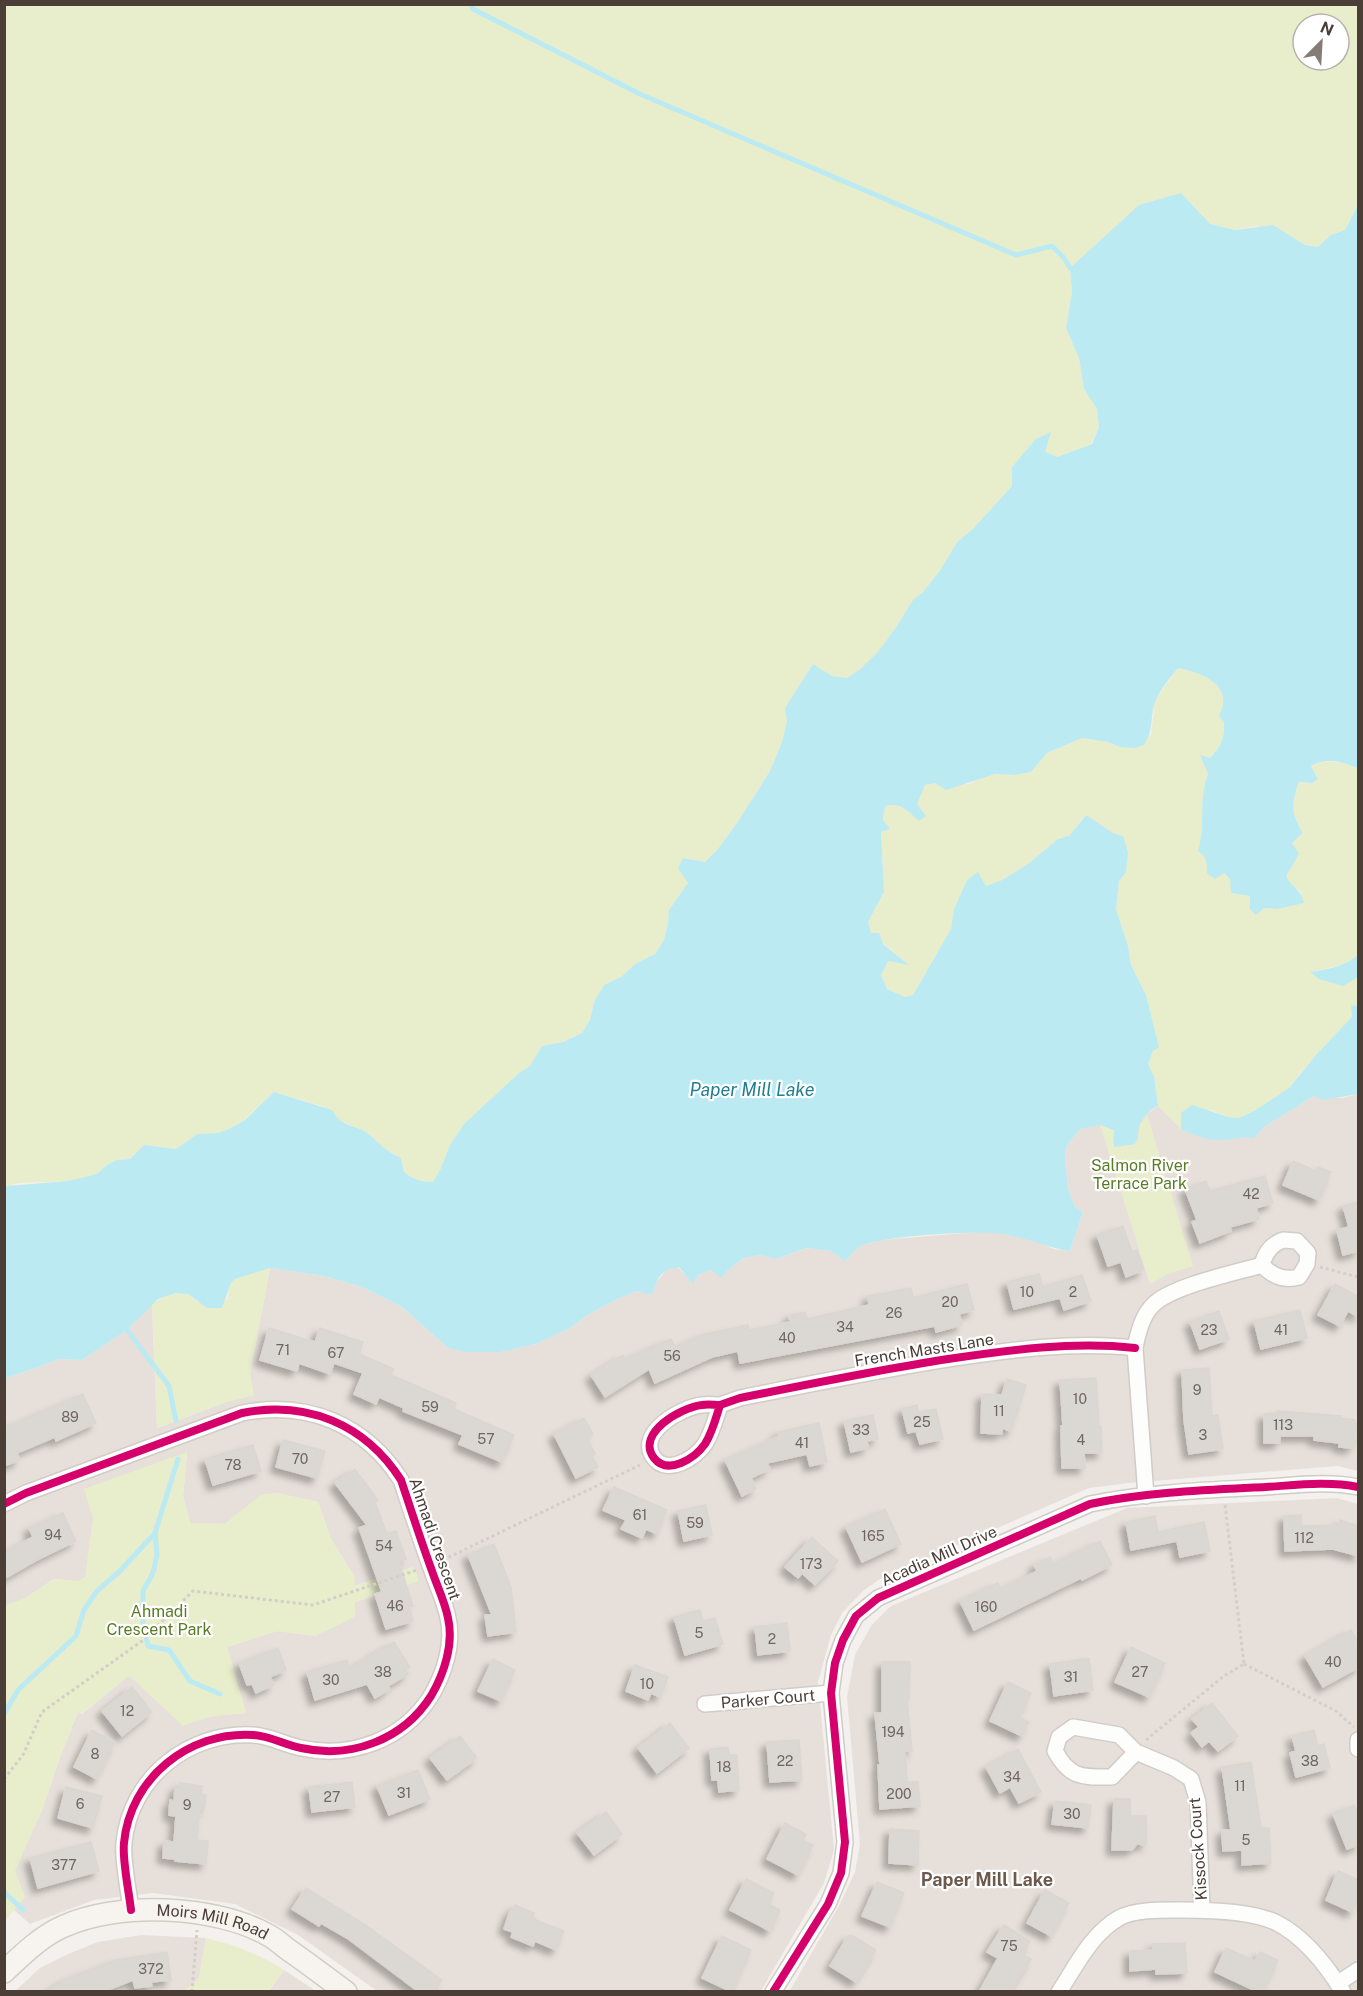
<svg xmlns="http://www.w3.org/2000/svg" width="1363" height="1996" font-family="'Public Sans',sans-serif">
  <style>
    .residential { fill: #e7e0da }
    .green { fill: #e8eecb; fill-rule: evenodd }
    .water { fill: #bbeaf3 }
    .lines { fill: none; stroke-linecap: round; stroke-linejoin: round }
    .stream { stroke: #bbeaf3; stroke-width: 5 }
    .building { fill: #dbd7d3; stroke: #dcd6d2; stroke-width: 1.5; filter: url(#shadow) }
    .street-casing { stroke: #d0ccc8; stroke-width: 18 }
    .secondary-casing { stroke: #d4cdc5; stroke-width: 24 }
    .path { stroke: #d3cecb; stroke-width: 3; stroke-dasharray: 3 3; stroke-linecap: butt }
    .street { stroke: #fdfdfc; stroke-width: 15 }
    .secondary { stroke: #f7f4f0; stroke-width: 21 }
    .cycleway-casing { stroke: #fff; stroke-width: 11 }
    .cycleway { stroke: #d6006c; stroke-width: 8 }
    .labels { text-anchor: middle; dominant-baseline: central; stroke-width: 4.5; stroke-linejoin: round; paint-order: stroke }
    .number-label { font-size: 14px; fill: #706660 }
    .park-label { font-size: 16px; fill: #597c24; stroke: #fff }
    .street-label { font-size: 16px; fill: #4b3e37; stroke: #fff }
    .water-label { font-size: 18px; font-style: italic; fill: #227e94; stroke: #fff }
    .neighbourhood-label { font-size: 18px; font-weight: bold; fill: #6e594d; stroke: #fff }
  </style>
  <defs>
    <filter id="shadow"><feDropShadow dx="-5.5" dy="5.5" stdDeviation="3" flood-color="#0004"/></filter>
  </defs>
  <rect width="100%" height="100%" fill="#f3f0ed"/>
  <!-- residential -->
  <g class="residential">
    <path d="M1358,1094v377l-20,-5 -209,17 -40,5 -209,91 -17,12 -21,22 -11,22 -13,47 16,168 -10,33 -63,108h-384l-79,-56 -63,-31 -82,-11 -59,7 -64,24 -16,-14 10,-13 -10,-26 28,-61 18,-53 18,-45 4,2 47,-39 54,50 29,-9 34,-3 -19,-66 50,-16 39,5 39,-34 63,-21 -4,-14 -60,19v-10l-23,-37 -13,-37 -42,-9 -14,2 -37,29 -35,-1 -7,-27 4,-43 -104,129 -29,-3 -30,20 -19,7v-228l31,-10 23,-9 23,1 45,-30 25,-26 5,124 69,-26 27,-7 -3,-22 20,-105 54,8 38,11 40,20 46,41 53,4 35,-8 34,-16 16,-12 29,-16 22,-9 10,2 21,-25 10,-1 15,16 5,-8 13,-5 10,7 7,-7 15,-12 17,-3 16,4 32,-11 23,3 29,-5 21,-6 96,-8 25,1 29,6 23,10 16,2 13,-39 -8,-5 -7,-18 -3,-30 1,-12 14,-18 67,-15 11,-8 23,23 39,11 20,-3 13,1 11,-11 50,-31 28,2z"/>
    <path d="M1337,1498l21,6v487l-569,1 51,-88 15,-32 5,-28 -13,-147 8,-42 16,-29 20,-20 236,-98z"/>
    <path d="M141,1935l65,3 -7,40 -14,13 -171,1 26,-24 28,-14 30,-12z"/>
    <path d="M284,1970l32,21 -48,1z"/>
  </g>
  <!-- green -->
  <g class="green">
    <path d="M5,5h1353v200l-13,25 -14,5 -13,12 -13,-2 -14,-8 -35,-11 -22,4 -24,-6 -140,44 2,24 -6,36 13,30 5,31 13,20 2,18 -8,17 -34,13c-21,-8 -29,-5 -45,10v19l-39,43 -16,13 -16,27 -18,23 -10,8 -17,27 -18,25 -19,18 -11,8 -16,-2 -20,-11 -27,43 2,13 -5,21 -12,29 -33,52 -19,26 -13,13 -21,-4 4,25 -19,27 -1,14 -4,16 -9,14 -20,10 -14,13 -17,8 -10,17 -4,18 -8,13 -19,9 -21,4 -12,20 -11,7 -55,51 -14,21 -10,25 -7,12c-12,0 -20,-3 -29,-10l-3,-14 -23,-13 -9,-11 -32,-15 -12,-12 -51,-15 -30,28 -13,8 -13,5 -21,1 -21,15 -32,-4 -14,14 -13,1 -10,5 -10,9 -29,7 -49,2 -14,4zM1303,24h36v36h-36z"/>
    <path d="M1178,668c17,3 48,13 45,35 0,5 -2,10 -4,14l5,5c1,15 -4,25 -14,36l-9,-2 7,18c-10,27 -2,50 -10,77l5,2 4,8 24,18v14l19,3 14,12 14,1 24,-16 -11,-8 -6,-9 14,-21 -7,-12 11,-10c-12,-19 -12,-30 -4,-51l13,1 6,-4 -7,-13c16,-8 31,-4 47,2v187c-14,12 -30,13 -47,17 14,12 31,12 47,5v29l-7,-1 2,11 -51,55 -13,17 -33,22 -17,8 -11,-1 -18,-7 -29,3v16l-23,-23 -4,-30 -6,-12 5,-13 -7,-56 -15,-30 -3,-19 -12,-37 3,-28 7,-9 -3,-36 -10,-3 -28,-18 -16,21 -11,3 -30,25 -26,16 -16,6 -5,-6h-14l-13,29 -3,20 -38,66 -8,2 -18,-8 -6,-14 6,-14 21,3 -37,-31 -3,-11 16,-30 -3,-61 8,-2 -6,-9 2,-14 9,-2 12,5 11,-5 7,-19 11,-2 35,1 12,-7 13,-3 20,1 16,-3 16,-19 35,-15 26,4 12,5 31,-12 4,-35z"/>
    <path d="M1147,1114l46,152 -25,8 -18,10 -50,-159 14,5 -1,13 4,4 17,-3 4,-5 2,-15z"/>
    <path d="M270,1268l-20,105 4,22 -28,7 -69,26 -5,-124c10,-7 21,-11 33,-12l14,11 28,-3 4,-17 4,-4z"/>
    <path d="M187,1452l-4,44 7,27 35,1 36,-29 15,-2 42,9 13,37 23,37 1,10 59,-19 5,14 -64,21v15l-40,19 -38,-5 -50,16 19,66 -34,3 -29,10 -52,-49h-4l-46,37 -3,-2 -18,45 -18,53 -27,61 10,26 -20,24v-315l19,-7 30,-20 25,2 6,-4 8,-59 -9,-29z"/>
    <path d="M206,1938c29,7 53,16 78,32l-16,21h-83l14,-13z"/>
  </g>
  <!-- water -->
  <g class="water">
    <path d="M1181,193l29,31 25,6 38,-5 32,20 13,2 13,-12 14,-5 13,-25v563c-16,-6 -31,-11 -47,-2l7,13 -6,4 -13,-1c-8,21 -8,32 4,51l-11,10 7,11 -13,22c7,13 15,13 18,27l-27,6 -13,-1 -8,7 -6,-6v-13l-19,-3 -1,-14 -6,-6 -9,6 -8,-6c0,-9 0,-17 -9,-22 8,-27 0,-50 10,-77l-8,-19 10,3c11,-11 15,-21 14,-36l-5,-5c1,-4 4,-9 4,-14 3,-22 -28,-32 -45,-35 -8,10 -17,20 -22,32 -7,16 -1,28 -12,45l-9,3 -15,-1 -12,-5 -26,-4 -35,15 -16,19 -16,3 -20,-1 -49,16 -11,-7 -10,2 -8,19 9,12 -7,5c-11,-10 -19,-19 -34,-15l-2,14 7,9 -9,3 3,60 -16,30 3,11h8l4,11 26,21 -21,-4 -7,14 6,14 18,8 8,-2 38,-66 3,-20 13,-29 11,-8 8,14 16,-6 26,-16 30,-25 11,-3 17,-21 27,18 10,3 5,16 -2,20 -7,9 -3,28 12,37 3,19 15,30 13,52 -6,4 -5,13 6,12 4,30c-7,3 -15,11 -18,18 -3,7 -1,13 -5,20l-21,3v-17l-14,-5 -20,4 -14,18 -1,12 3,30 7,18 8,5 -13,39c-23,-3 -44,-14 -67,-17 -27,-4 -118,1 -142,12 -6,3 -11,10 -16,15l-14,-10 -24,-3 -31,11 -16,-4 -17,3 -15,12 -7,8 -10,-8 -13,5 -5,9 -14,-17c-18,2 -23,12 -27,28l-15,-4 -22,9 -29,16 -16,12 -34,16 -35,8h-34l-19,-4 -46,-41 -40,-20 -38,-11 -54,-8 -35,11 -4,4 -9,25h-15l-19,-14 -12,-1 -18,6 -31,31 -45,30 -23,-1 -23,9 -31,10 -1,-191 3,-1 61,-5 29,-7 10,-9 10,-5 13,-1 14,-14 32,4 21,-15 21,-1 13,-5 14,-8 29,-28 58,18c10,19 26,14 39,26 12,11 14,14 30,22l3,14c9,7 17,10 29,10l7,-12 10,-25 14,-21 55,-51 11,-7 12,-20 21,-4 19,-9 8,-13 4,-18 10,-17 17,-8 14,-13 20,-10 9,-14 4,-16 1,-14 19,-27 -10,-15 5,-10 22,4 13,-13 19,-26 33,-52 12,-29 5,-21 -2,-13 28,-44 19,12 15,2 12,-8 19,-18 18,-25 17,-27 10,-8 18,-23 16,-27 16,-13 39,-43v-19l24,-28 15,-7 -6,20 12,5 35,-13 7,-17 -2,-18 -13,-20 -5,-31 -13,-30 6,-36 -2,-24 69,-63z"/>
    <path d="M1358,955v22l-15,9 -24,-7 -9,-7c18,-3 34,-5 48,-17z"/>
    <path d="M1351,1005l7,1v88l-34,6 -10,-4 -50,31 -10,11c-15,-2 -22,2 -35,2 -14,0 -26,-5 -38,-11v-16l11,-8 36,12 11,1 17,-8 33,-22 27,-33 36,-38z"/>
  </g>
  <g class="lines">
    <!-- stream -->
    <g class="stream">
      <path d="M471,4l2,5 167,85 376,161 36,-9 12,12 6,10"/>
      <path d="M127,1330l42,56 7,35"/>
      <path d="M178,1459l-23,74 2,22 -4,18 -10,18v32l5,23 21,4 21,31 30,13"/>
      <path d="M4,1714l14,-24 58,-54 8,-26 13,-19 22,-19 36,-39"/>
      <path d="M4,1892l19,18"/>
    </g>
  </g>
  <!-- building -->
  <g class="building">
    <path d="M1293,1161l23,10 2,-4 13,5 -12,28 -36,-15z"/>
    <path d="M1265,1176l8,27 -17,5 3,11 -29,8 1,4 -31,12 -8,-21 5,-2 -12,-31 21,-8 4,10z"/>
    <path d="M1359,1202v49l-16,4 -6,-25 12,-3 -6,-21z"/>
    <path d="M1123,1226l9,26 5,-2 7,20 -18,7 -5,-15 -13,4 -11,-31z"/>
    <path d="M1039,1274l4,13 39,-12 9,26 -27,9 -4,-12 -46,11 -7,-27z"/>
    <path d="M967,1284l7,26 -15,4 3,11 -26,7 -1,-6 -195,37 -2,-12 -26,6 -57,26 -6,-14 -44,28 -14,-22 32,-20 2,4 46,-20 4,8 30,-13 43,-9 1,5 41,-8 -1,-7 16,-3 2,7 62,-14 -1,-9 43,-8 2,10z"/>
    <path d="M1335,1284l24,13v20l-11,-6 -8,15 -22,-11z"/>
    <path d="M1300,1310l7,28 -46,11 -7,-28z"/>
    <path d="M1219,1311l10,28 -29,10 -10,-27z"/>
    <path d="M269,1328l46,14 5,-14 43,14 -4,12 35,15 -3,6 65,28 -2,6 60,26 -12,27 -43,-18 4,-9 -60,-24 1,-3 -25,-11 -3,7 -22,-10 9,-21 -29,-10 -4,11 -31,-11 -2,8 -37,-11z"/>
    <path d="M1209,1368l3,48 6,-1 5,34 -34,5 -5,-34 -2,-50z"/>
    <path d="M1096,1378l3,48h2l1,27h-18l1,15h-23l-1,-42h2l-3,-46z"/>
    <path d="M1007,1379l19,6 -15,46 -9,-3v6l-21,-1 1,-39 20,1z"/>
    <path d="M83,1394l13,29 -40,18 -1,-4 -38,16 3,7 -16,6v-43l2,4z"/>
    <path d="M917,1405l2,7 17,-3 7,30 -23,5 -4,-13 -8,2 -6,-24z"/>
    <path d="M1278,1411l63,5v2l14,2v3h4l-2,18h-3l-1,7 -14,-1v-4l-25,-3v-4h-34v7h-16v-29h14z"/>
    <path d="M873,1415l5,24 -11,2 1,7 -17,4 -7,-31z"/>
    <path d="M584,1418l9,16 -6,3 8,17 -3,2 6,11 -22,11 -22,-44z"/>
    <path d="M819,1423l8,39 -17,4 -3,-12 -40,9 3,6 -19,9 5,11 -14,7 -17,-36 54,-24 -1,-4z"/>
    <path d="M283,1440l42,11 -8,27 -41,-11z"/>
    <path d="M253,1445l8,26 -48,14 -8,-26z"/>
    <path d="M355,1469l23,31 -3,2 12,32 9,-3 10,28 -7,3 14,44 -4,1 4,14 -27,8 -11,-35 7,-2 -23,-64 8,-3 -32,-42z"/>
    <path d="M614,1487l53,23 -10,24 -11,-5 -4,9 -21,-9 5,-9 -23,-10z"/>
    <path d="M706,1505l6,30 -28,6 -6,-30z"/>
    <path d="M885,1509l16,35 -39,18 -16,-35z"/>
    <path d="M63,1513l13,28 -41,20 -31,18v-26l29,-16 -4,-9z"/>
    <path d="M1301,1515v11l38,-1 1,-5 19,6v30l-26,-7 -48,2 -1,-35z"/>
    <path d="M1155,1516l3,16 46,-10 6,29 -30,6 -3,-16 -46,9 -5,-28z"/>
    <path d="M812,1537l26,24 -23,24 -13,-12 -4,5 -13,-11z"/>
    <path d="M1100,1541l12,24 -30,15 -1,-2 -107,52 -14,-29 38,-18 3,6 36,-18 -3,-6 16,-8 4,7z"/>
    <path d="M494,1544l17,43 5,45 -28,4 -3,-21h7l-24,-60z"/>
    <path d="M700,1610l3,11 12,-3 8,26 -38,11 -11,-38z"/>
    <path d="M787,1623l3,28 -32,4 -3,-28z"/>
    <path d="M1351,1630l8,13v24l-36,20 -18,-31z"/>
    <path d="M394,1642l16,25 -5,3 3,4 -20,12 2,3 -15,9 -8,-14 -52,16 -8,-28 40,-12 3,9z"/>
    <path d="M1131,1647l34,16 -16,34 -34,-15z"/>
    <path d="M278,1648l8,22 -16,7 4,8 -18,8 -4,-9 -5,1 -8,-22z"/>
    <path d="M1089,1658l4,32 -39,6 -4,-32z"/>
    <path d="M493,1659l22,11 -14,31 -23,-10z"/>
    <path d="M882,1662h28l-1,37h-2l5,52h-7l2,31h11l2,24 -40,3 -2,-44h2l-5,-52h7z"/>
    <path d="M635,1665l33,12 -8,20 -9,-4 -3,7 -22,-9z"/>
    <path d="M1008,1682l23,11 -12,24 10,5 -7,14 -32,-15z"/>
    <path d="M132,1687l20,25 -30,24 -20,-25z"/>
    <path d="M1212,1703l26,33 -20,15 -9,-10 -7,6 -11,-14 8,-6 -7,-8z"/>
    <path d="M670,1723l19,25 -32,25 -19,-25z"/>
    <path d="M92,1730l23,12 -18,37 -23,-12z"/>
    <path d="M1314,1730l4,16 6,-2 6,24 -34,9 -6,-24 6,-2 -4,-15z"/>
    <path d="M460,1736l17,22 -30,22 -17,-22z"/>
    <path d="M799,1740l3,40 -32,2 -3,-40z"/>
    <path d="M728,1747l1,8h8l2,35 -20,2 -1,-12h-6l-2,-31z"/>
    <path d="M1018,1749l23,43 -22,11 -9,-16 -10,6 -14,-26z"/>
    <path d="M1251,1762l10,66h8l2,35 -29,2v-15l-19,1 -1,-21h9l-9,-63z"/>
    <path d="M418,1770l12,29 -41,16 -12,-29z"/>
    <path d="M352,1782l3,25 -43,5 -3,-25z"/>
    <path d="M180,1783l22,3 -1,9h5l-2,14 -4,-1 -3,32 11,1 -2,23 -31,-3v-2l-12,-1 1,-17 10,1 2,-26 -7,-1 1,-15 4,1 1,-13h4z"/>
    <path d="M66,1787l36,9 -9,32 -35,-10z"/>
    <path d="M1114,1799h16v17h16v29l-9,-1 -5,6h-20z"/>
    <path d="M1055,1801l36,4 -3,23 -36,-4z"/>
    <path d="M1354,1805l5,11v29l-12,4 -14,-35z"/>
    <path d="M606,1812l16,22 -28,21 -17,-22z"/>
    <path d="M785,1823l21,11 -3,7 10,4 -15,30 -31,-16z"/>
    <path d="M890,1829l29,2 -1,34 -29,-2z"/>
    <path d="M91,1842l8,29 -61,17 -8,-30z"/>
    <path d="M1338,1871l21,9v16l-7,16 -26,-12z"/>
    <path d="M746,1879l28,14 -6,11 12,6 -10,21 -40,-21z"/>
    <path d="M877,1882l27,11 -14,34 -28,-11z"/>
    <path d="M306,1888l58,36 78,56 -8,12h-15l-72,-54 -26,-15 -2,3 -27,-17z"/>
    <path d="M1045,1890l24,13 -18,33 -24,-13z"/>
    <path d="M515,1905l19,8 -1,4 5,4 26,10 -8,19 -21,-9 -2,5 -22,-9 2,-5 -9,-3 6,-18 2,1z"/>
    <path d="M1004,1925l26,16 -8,13 9,5 -21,33h-31l19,-34 -11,-6z"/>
    <path d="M722,1936l29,14 -19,42 -30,-14z"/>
    <path d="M848,1936h5l23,14 -20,32 -26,-16z"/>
    <path d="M1185,1943l2,30 -31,1v-5l-26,2v-20l23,-1v-6z"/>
    <path d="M1226,1948l29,13 5,-9 18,8 -15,32h-5l-43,-20z"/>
    <path d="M167,1952l4,28 -20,2 1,4 -17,2 -2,-8 -30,12h-56l19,-13 50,-19z"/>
  </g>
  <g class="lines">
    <!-- street casing -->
    <g class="street-casing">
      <g id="street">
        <path d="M1283,1240l14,1 11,12 -1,11 -8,13c-15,4 -27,-1 -37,-12 3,-13 10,-21 21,-25z"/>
        <path d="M720,1405c-6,0 -12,-1 -18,0 -20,2 -67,28 -48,53 14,18 41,0 51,-14 7,-11 11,-26 15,-39l20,-7c69,-14 138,-28 208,-39 61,-9 125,-18 187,-11"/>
        <path d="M1146,1496l-11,-148c3,-15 7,-32 18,-43 18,-19 82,-32 109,-40"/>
        <path d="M4,1504l22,-11 216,-80c65,-13 123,11 159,67 10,30 20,61 31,91 5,15 13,31 16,47 6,26 -4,56 -17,78 -28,44 -80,63 -130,52 -16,-3 -31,-12 -48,-13 -64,-4 -123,43 -129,108 -2,16 5,49 7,67"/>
        <path d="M705,1704l126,-11"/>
        <path d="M1358,1740v9"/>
        <path d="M1136,1752l-24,25c-29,0 -42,2 -57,-26l4,-14 14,-10 46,8 17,17 38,16 17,11 7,23 4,108"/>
        <path d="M1338,1983l20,-13"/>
        <path d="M773,1992l55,-88 13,-31 4,-31 -14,-149 4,-30 8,-23 13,-24 22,-18 212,-94c58,-12 118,-14 176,-17 31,-2 62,-6 92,0"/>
        <path d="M1059,1992c17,-26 32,-58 60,-74 16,-9 45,-8 63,-8 26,0 71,1 95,13 27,14 50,43 66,69"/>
      </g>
    </g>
    <!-- secondary casing -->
    <g class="secondary-casing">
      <g id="secondary">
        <path id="s1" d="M4,1972c18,-17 36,-35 58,-45 55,-26 153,-22 206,8 8,4 15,11 22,16 19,13 37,27 56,41"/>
      </g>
    </g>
    <!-- path -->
    <g class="path">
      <path d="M1320,1267l38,10"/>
      <path d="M1225,1505l19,159"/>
      <path d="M443,1560l197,-95"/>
      <path d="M1244,1664l92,47 18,16"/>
      <path d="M1146,1740l78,-64 20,-12"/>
      <path d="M4,1779l19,-24 19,-43 100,-71 51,-50 120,14 104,-35"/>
      <path d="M192,1992l5,-62"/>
    </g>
    <!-- street -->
    <use href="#street" class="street"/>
    <!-- secondary -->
    <use href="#secondary" class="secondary"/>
    <!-- cycleway casing -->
    <g class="cycleway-casing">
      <g id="cycleway">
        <path d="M720,1405c-6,0 -12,-1 -18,0 -20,2 -67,28 -48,53 14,18 41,0 51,-14 7,-11 11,-26 15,-39l20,-7c69,-14 138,-28 208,-39 61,-9 125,-18 187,-11"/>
        <path d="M4,1504l22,-11 216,-80c65,-13 123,11 159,67 10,30 20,61 31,91 5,15 13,31 16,47 6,26 -4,56 -17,78 -28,44 -80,63 -130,52 -16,-3 -31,-12 -48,-13 -64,-4 -123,43 -129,108 -2,16 5,49 7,67"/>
        <path d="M773,1992l55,-88 13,-31 4,-31 -14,-149 4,-30 8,-23 13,-24 22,-18 212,-94c58,-12 118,-14 176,-17 31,-2 62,-6 92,0"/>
      </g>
    </g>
    <!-- cycleway -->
    <use href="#cycleway" class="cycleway"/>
  </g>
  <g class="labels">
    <!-- number labels -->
    <g class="number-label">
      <text x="1251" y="1194">42</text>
      <text x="1027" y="1292">10</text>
      <text x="1073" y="1292">2</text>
      <text x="950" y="1302">20</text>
      <text x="894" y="1313">26</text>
      <text x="845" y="1327">34</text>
      <text x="1209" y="1330">23</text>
      <text x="1281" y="1330">41</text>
      <text x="787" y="1338">40</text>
      <text x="283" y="1350">71</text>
      <text x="336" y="1353">67</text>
      <text x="672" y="1356">56</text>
      <text x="1197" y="1390">9</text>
      <text x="1080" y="1399">10</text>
      <text x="430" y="1407">59</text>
      <text x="999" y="1411">11</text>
      <text x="70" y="1417">89</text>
      <text x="922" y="1422">25</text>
      <text x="1283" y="1425">113</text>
      <text x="861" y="1430">33</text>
      <text x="1203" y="1435">3</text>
      <text x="486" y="1439">57</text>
      <text x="1081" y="1440">4</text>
      <text x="802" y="1443">41</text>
      <text x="300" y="1459">70</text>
      <text x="233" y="1465">78</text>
      <text x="640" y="1515">61</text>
      <text x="695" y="1523">59</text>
      <text x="53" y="1535">94</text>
      <text x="873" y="1536">165</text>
      <text x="1304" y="1538">112</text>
      <text x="384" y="1546">54</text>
      <text x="811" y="1564">173</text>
      <text x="395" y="1606">46</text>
      <text x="986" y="1607">160</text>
      <text x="699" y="1633">5</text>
      <text x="772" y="1639">2</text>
      <text x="1333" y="1662">40</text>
      <text x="383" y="1672">38</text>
      <text x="1140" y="1672">27</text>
      <text x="1071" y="1677">31</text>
      <text x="331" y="1680">30</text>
      <text x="647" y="1684">10</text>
      <text x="127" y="1711">12</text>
      <text x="893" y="1732">194</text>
      <text x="95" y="1754">8</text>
      <text x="785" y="1761">22</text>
      <text x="1310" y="1761">38</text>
      <text x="724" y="1767">18</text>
      <text x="1012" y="1777">34</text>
      <text x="1240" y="1786">11</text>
      <text x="404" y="1793">31</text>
      <text x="899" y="1794">200</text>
      <text x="332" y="1797">27</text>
      <text x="80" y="1804">6</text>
      <text x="187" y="1805">9</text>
      <text x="1072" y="1814">30</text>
      <text x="1246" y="1840">5</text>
      <text x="64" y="1865">377</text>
      <text x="1009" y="1946">75</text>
      <text x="151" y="1969">372</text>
    </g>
    <!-- park labels -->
    <g class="park-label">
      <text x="1140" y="1165">Salmon River<tspan x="1140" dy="18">Terrace Park</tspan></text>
      <text x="159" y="1611">Ahmadi<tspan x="159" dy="18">Crescent Park</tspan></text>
    </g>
    <!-- street labels -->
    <g class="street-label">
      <text transform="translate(924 1350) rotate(-9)">French Masts Lane</text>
      <text transform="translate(435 1539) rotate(71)">Ahmadi Crescent</text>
      <text transform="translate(939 1556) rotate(-24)">Acadia Mill Drive</text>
      <text transform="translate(768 1699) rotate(-5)">Parker Court</text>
      <text transform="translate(1198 1849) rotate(-94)">Kissock Court</text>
      <text stroke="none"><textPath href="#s1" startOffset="228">Moirs Mill Road</textPath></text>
    </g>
    <!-- water labels -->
    <g class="water-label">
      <text x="752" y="1089">Paper Mill Lake</text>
    </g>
    <!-- neighbourhood labels -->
    <g class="neighbourhood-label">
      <text x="987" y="1879">Paper Mill Lake</text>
    </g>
  </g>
  <!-- border -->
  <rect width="1363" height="1996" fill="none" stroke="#4b3e37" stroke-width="12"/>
  <!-- north arrow -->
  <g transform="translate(1321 42) rotate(24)"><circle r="28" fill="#ffffff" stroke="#b7b2af" stroke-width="1.5"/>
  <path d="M0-4.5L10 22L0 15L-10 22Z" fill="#867c77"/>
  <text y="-9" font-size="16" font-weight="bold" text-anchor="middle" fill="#4b3e37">N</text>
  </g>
</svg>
